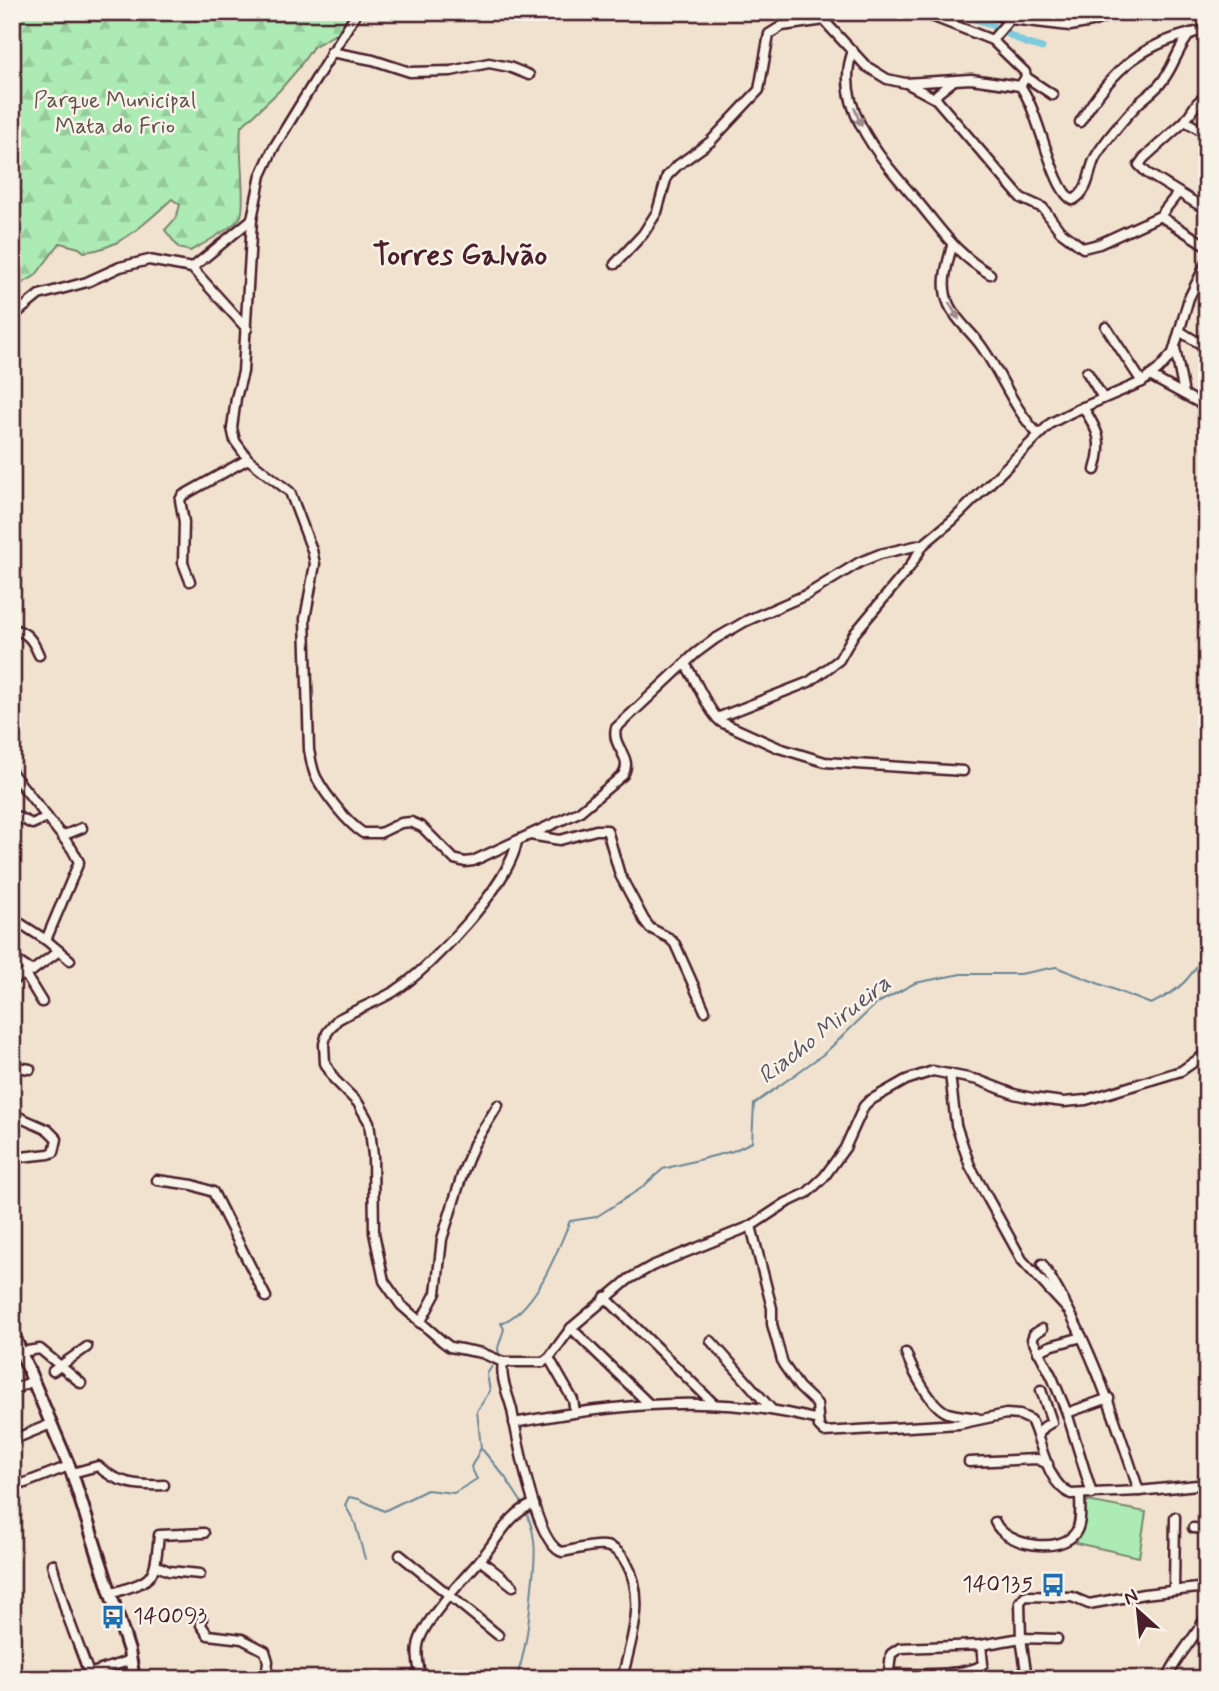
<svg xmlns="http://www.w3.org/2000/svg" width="1219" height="1691" font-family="Mynerve,sans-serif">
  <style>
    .green { fill: #acecb4; stroke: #7b8670; stroke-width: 2 }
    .forest { fill: url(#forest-firs); stroke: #7b8670; stroke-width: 2 }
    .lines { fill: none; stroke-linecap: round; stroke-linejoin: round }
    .stream { stroke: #698696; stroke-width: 2 }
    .canal { stroke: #7ecade; stroke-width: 7 }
    .street-casing { stroke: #4a1f2b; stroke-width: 13 }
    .secondary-casing { stroke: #4a1f2b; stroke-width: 16 }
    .street { stroke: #f7f3e8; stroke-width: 8 }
    .secondary { stroke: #f7f3e8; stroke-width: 10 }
    .oneway { fill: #a0898a }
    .labels { text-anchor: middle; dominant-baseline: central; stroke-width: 5; stroke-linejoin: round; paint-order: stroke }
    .park-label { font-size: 23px; fill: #62524d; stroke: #f7f3e8 }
    .poi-label { font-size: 23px; fill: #4a1f2b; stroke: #f7f3e8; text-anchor: end }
    .water-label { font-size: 24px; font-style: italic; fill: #5a5261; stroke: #f7f3e8 }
    .district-label { font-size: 30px; font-weight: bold; fill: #4a1f2b; stroke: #f7f3e8 }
  </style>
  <defs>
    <pattern id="forest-firs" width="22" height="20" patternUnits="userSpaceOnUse" patternTransform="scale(1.75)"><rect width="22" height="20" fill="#acecb4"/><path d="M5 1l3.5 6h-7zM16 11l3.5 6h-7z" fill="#96ca9b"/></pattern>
  </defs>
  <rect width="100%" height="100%" fill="#f1e2cf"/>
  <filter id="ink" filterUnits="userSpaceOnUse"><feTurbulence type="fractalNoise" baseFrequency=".0143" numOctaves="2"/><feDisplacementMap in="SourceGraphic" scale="14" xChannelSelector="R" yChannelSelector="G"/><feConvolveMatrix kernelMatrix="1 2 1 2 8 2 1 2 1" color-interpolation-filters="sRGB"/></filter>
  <g filter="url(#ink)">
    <!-- green -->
    <path class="green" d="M1087,1501l59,11 -7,45 -63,-14z"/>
    <!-- forest -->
    <path class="forest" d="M12,12h343l-9,16 -33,19 -15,22 -19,22 -38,36c-3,18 6,82 -1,91 -8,10 -38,27 -50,33l-11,-3 -14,-18 11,-12 4,-13 -8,-6c-26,23 -51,50 -88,53l-5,-4 -19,-5 -25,33 -23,13z"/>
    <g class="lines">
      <!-- stream -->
      <g class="stream">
        <path d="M499,1356l-1,-8 6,-19 -3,-6c35,-13 55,-69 69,-102l26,-4 44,-28 23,-20 70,-18 19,-9 2,-38 71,-51 51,-49 39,-21 46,-9h59l36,-7 95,37c14,-7 27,-14 37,-26 8,-9 7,-14 19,-21"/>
        <path d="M494,1363l-7,11 3,17 -13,20 4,37 24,29 17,26"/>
        <path d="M365,1559l-10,-36 -10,-18 4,-8 10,2 25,12 43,-21 27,3 23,-14 -6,-12 10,-19"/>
        <path d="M516,1679c11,-31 13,-60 16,-92 3,-28 6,-48 -6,-75"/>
      </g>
      <!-- canal -->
      <path class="canal" d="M958,12l33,13 34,18 17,5"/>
      <!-- street casing -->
      <g class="street-casing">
        <g id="street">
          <path d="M357,12l-84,137 -12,26 -9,44 -9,153 -7,26 -4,30 3,13 13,18 42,33 22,58 3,14 -10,55 4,131c2,9 3,19 7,27 9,17 31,46 47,56h17l21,-10 10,-1 11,5 32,32 11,3 8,-1 106,-49 44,-37c11,-18 -12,-28 -7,-47l80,-75 19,-14 31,-18 62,-27 52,-32 20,-8 44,-10 29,-24 98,-97 21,-11 70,-30 16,-12 15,-17 16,-55 18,-36"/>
          <path d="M826,12l-1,9 4,5 37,40 21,13 18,4 66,-4 49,7c19,23 32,105 53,114 17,-9 15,-28 22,-42 8,-15 33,-44 45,-56 7,-6 14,-11 20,-18 14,-16 17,-36 31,-51"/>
          <path d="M921,12l71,28 33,32 1,5 -6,9"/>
          <path d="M986,12l24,7 60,7 22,-4 27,-10"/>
          <path d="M992,40l18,-21"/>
          <path d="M853,51c-22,56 32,112 65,151 25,30 38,52 72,72"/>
          <path d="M331,52l42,8 37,12 41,-1 38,-8 20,4 20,8"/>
          <path d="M1026,77l27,18"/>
          <path d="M908,84l28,15 85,99 22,10 17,23 23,17 16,-4 61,-28 18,-23"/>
          <path d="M1207,94l-10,9 -12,18 -41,37 -5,7 8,8 60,37"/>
          <path d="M936,99l1,-5 15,-12"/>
          <path d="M1185,121l22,13"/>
          <path d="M1080,122c32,-53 65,-82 127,-92"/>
          <path d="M1160,216l47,30"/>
          <path d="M952,246c-5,19 -12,39 -3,59 7,15 20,25 30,38 22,29 33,64 59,91"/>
          <path d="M615,264l28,-30 14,-22 10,-36 11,-11 32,-23 49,-52 10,-56 13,-8 43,-6"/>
          <path d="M192,268l60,-49"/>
          <path d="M1197,283l10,7"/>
          <path d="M12,317l27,-22 48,-13 33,-15 29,-7 43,8 55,61"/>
          <path d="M1106,327l36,55"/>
          <path d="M1181,332l26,16"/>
          <path d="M1175,348l9,46"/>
          <path d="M1087,372l16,26"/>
          <path d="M1150,376l57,31"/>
          <path d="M1083,407c15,24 21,34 12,63"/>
          <path d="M190,581l-7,-18 1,-41 -4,-22 2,-4 66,-37"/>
          <path d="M12,629c16,3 21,12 27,26"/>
          <path d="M685,664c12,17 22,46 36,58l58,26 46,14 138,9"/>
          <path d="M717,718l92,-36 30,-22 15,-26 55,-66 15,-24"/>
          <path d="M12,773l35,44 -15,7 -20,-10"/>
          <path d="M530,835l30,5 36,-10h11l13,45 24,45 6,8 19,10 6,6 30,67"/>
          <path d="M62,836l20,-8"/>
          <path d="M517,841c-7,43 -85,126 -122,150 -18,11 -39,18 -58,29l-10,13 -3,11 1,19 9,16 24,24 11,19 4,34 1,77 10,48 17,24 41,36 8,6 32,6 21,9h40l6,-4 22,-30 58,-49 23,-13 99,-40 35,-23 21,-10 17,-16 21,-29 19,-42 5,-5 37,-21 27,-9 45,9 36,14 18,4 32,4 22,-2 95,-29 26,-18"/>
          <path d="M12,918l34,22 24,20"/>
          <path d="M46,940l33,-78 -7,-13 -25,-32"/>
          <path d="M12,958l20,13"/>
          <path d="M25,974l17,28"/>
          <path d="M12,980l20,-9 27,-20"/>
          <path d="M12,1066l18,3"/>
          <path d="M950,1074l6,51 14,41 52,94 46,50"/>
          <path d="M12,1114l36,16 9,9 -3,13 -5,2 -37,4"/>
          <path d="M157,1180l36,5 20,7 53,105"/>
          <path d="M751,1226l21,82v16l11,40 16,23 18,17 2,23 5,5 135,-8 47,-10 14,1 11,5c11,22 15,63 40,74l68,-3 68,-7"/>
          <path d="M1042,1264c46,71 71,148 97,227"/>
          <path d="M605,1297l109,107"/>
          <path d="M420,1323l16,-30 6,-54 21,-67 11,-28 24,-39"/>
          <path d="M571,1328l77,75"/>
          <path d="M1042,1329l-8,5 -2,5 20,38 15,36 25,81"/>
          <path d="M711,1341l61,69"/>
          <path d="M21,1352l19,-3 41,34"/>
          <path d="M1038,1352l12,-6 32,-9"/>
          <path d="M906,1353c6,17 25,54 42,60 9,3 20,3 29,5"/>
          <path d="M549,1358l24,42 2,12"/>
          <path d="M503,1362c-3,18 5,31 9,48 5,26 24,135 50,142 14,-2 30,-8 43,-6 10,1 16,8 21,16 21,37 5,78 -4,117"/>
          <path d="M53,1371l34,-24"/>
          <path d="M12,1390l21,-9"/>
          <path d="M1067,1413l42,-15"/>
          <path d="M514,1423c100,-19 204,-30 304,-3"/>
          <path d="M1038,1435l6,-8 8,-5 -11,-32"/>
          <path d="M12,1440l39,-16"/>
          <path d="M969,1462l68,-3 11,5"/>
          <path d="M72,1473l26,-7c19,18 41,20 66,19"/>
          <path d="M12,1488l57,-22"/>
          <path d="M995,1522c10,24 66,33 81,10 6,-10 4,-26 4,-38"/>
          <path d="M1193,1528l14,1"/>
          <path d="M400,1555l98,80"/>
          <path d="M480,1560c17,-19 28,-47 54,-56"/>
          <path d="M52,1564l14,48 25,67"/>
          <path d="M157,1566l12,5 31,3"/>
          <path d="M1174,1590l1,-73"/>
          <path d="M110,1594c45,-15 44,-12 49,-59l45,-2"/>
          <path d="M202,1618l-1,7 7,10 34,4 23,12 3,10 -2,18"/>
          <path d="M89,1674l42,-14"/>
          <path d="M888,1674c21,0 80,3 95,-10l-2,-19"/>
          <path d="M1027,1678l-6,-40 36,1"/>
          <path d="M421,1679c-2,-11 -5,-23 -3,-33 3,-23 46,-67 62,-86l33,26"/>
          <path d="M888,1679l3,-25 9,-6 81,-3 40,-7 -1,-36 5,-6 47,1 17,7 55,-10 63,-7"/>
          <path d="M1167,1679c10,-25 30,-42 40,-65"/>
        </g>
      </g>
      <!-- secondary casing -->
      <g class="secondary-casing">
        <path id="secondary" d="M12,1331l60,142 57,178 5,28"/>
      </g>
      <!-- street -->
      <use href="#street" class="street"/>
      <!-- secondary -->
      <use href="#secondary" class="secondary"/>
    </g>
    <!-- one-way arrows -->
    <defs><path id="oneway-solid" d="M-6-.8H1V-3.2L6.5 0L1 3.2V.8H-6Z" transform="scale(1.75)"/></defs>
    <g class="oneway">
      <use href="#oneway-solid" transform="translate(858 117) rotate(69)"/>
      <use href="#oneway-solid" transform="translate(954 311) rotate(59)"/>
    </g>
  </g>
  <!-- icons -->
  <defs>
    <g id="bus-bare" transform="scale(1.89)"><path d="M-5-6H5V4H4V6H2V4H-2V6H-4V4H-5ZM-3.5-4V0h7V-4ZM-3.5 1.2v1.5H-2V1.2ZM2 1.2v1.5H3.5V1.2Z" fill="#1f6fb2" stroke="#f7f3e8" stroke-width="2.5" paint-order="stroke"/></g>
  </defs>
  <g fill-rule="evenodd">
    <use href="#bus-bare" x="1053" y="1585"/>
    <use href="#bus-bare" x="113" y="1617"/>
  </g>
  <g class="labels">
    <!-- park labels -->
    <g class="park-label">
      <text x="115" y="101">Parque Municipal<tspan x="115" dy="26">Mata do Frio</tspan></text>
    </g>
    <!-- poi labels -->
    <g class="poi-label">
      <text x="1033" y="1585">140135</text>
      <text x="133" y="1617" text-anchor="start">140093</text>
    </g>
    <!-- water labels -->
    <g class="water-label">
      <text transform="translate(825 1030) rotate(-38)">Riacho Mirueira</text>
    </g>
    <!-- district labels -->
    <g class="district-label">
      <text x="460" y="255">Torres Galvão</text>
    </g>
  </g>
  <!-- margin -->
  <rect width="1219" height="1691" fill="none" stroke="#f7f3e8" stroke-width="42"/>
  <rect x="21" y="21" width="1177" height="1649" fill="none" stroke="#4a1f2b" stroke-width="2.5" filter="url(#ink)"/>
  <!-- north arrow -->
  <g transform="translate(1138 1611) rotate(333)" stroke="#f7f3e8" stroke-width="5" paint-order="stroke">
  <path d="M0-5L12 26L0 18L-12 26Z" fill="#4a1f2b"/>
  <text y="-10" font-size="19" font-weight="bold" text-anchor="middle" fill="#4a1f2b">N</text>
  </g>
</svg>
